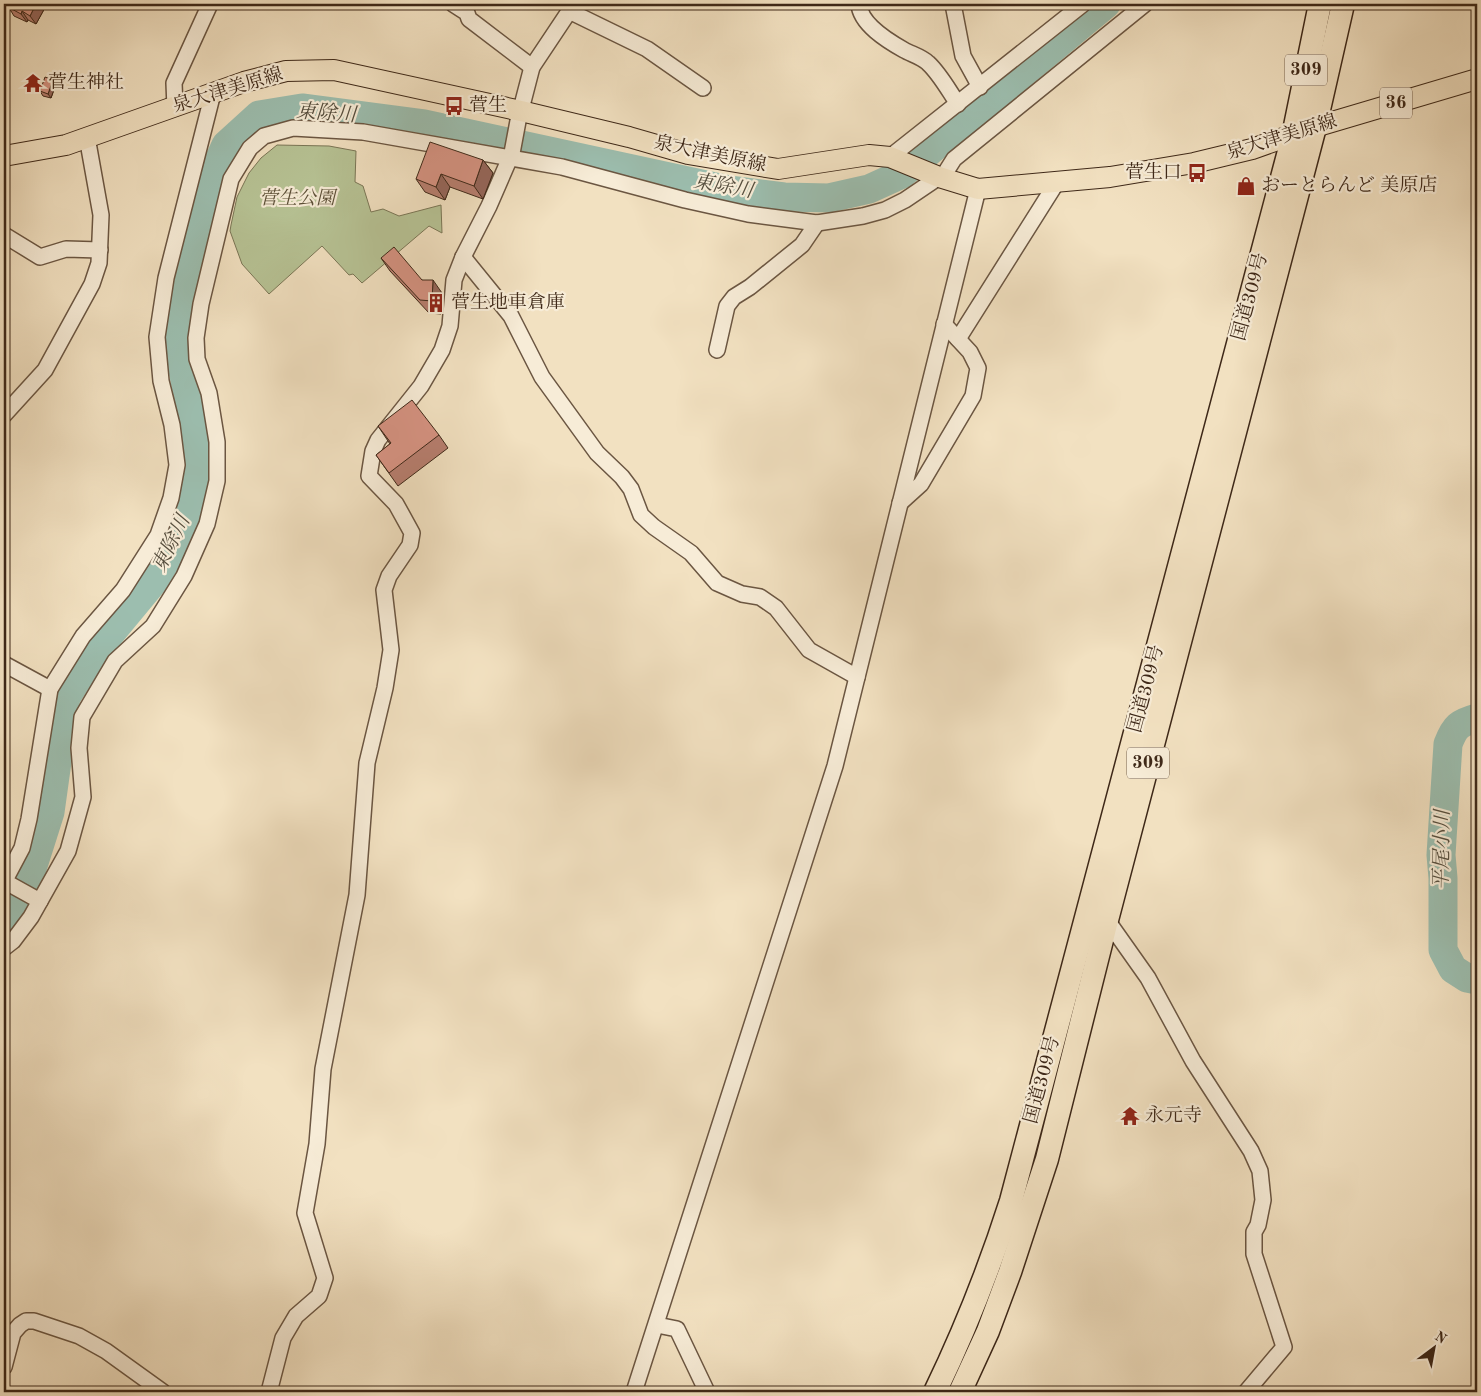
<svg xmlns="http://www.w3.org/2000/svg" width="1481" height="1396" font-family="'Old Standard TT','Noto Serif JP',serif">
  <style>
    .green { fill: #b7c395; stroke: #7a7656 }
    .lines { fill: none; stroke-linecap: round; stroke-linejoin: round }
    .river { stroke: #9cbeaf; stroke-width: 29 }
    .minor-casing { stroke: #6b5642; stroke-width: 18 }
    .major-casing { stroke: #3e2818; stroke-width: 22 }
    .highway-casing { stroke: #3e2818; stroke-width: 25 }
    .minor { stroke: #f7ecd7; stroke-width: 15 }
    .major { stroke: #f2e1c1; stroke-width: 20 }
    .highway { stroke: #f2e1c1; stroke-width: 22 }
    .wall { fill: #b77e6f; stroke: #3e2818 }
    .shaded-wall { fill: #95665a; stroke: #3e2818 }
    .building { fill: #d59281; stroke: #3e2818 }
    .labels { text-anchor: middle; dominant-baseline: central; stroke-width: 4.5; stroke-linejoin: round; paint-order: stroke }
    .shield { fill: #f7ecd7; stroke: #766351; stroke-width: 1 }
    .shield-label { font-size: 18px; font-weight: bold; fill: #3e2818 }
    .poi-label { font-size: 19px; fill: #3e2818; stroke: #f7ecd7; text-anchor: start }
    .street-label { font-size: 19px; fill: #3e2818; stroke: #f7ecd7 }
    .park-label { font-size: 19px; font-style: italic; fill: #5c4f37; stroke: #f7ecd7 }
    .water-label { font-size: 20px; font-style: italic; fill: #564e3e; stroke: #f7ecd7 }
  </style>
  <rect width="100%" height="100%" fill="#f2e1c1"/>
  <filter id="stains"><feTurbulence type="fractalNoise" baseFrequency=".004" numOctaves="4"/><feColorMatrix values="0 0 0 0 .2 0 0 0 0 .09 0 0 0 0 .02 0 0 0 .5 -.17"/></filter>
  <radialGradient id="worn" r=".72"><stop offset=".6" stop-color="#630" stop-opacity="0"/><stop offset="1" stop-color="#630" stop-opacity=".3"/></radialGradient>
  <!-- green -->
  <path class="green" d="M277,145l52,1 27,5 -1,31 8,4 8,26 12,-3 16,7 42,-11 1,28 -13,-7 -67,57 -9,-9 -4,1 -27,-29 -53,48 -27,-30 -12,-33 1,-6 6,-28 12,-24 12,-15z"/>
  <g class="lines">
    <!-- river -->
    <g class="river">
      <path d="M1477,718c-18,5 -22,8 -29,26l-7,111 2,23v72l10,19 14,9 10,2"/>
      <path d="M4,918l11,-14 15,-29 20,-63 16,-115 30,-46 58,-70 31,-53 11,-44 -2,-58 -17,-86 11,-67 23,-95 15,-33 33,-30 43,-7 122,16 305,66 55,7 45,1 40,-9 33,-15 204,-170"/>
    </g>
    <!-- minor casing -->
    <g class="minor-casing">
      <g id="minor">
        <path d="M453,4l14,9 2,6 63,48"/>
        <path d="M859,4c1,20 29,37 45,46 7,4 18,7 24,13 12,11 21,28 30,41"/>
        <path d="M953,4l10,52 17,31"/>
        <path d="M569,11l78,38 56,39"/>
        <path d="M175,108l-1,-25 36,-79"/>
        <path d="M890,157l193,-153"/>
        <path d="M942,178l12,-19 191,-155"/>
        <path d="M4,235l36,22 26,-8 34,1"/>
        <path d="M463,257l48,59 31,61 55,76 25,24 9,12 10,26 13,12 37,26 26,30 25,11 18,3 16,11 33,42 48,27"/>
        <path d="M958,339l99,-157"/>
        <path d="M717,350l10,-44 7,-9 16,-10 52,-42 15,-22"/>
        <path d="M4,415l41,-45 47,-86 7,-21 2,-48 -14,-78"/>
        <path d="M900,503l21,-19 52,-88 5,-28 -8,-16 -26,-28"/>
        <path d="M4,664l46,25"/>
        <path d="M4,881l36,20"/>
        <path d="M4,882l18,-34 7,-29 21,-130 33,-53 40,-46 35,-55 13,-37 6,-33 -5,-40 -11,-44 -4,-44 9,-59 47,-185"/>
        <path d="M1103,919l4,1 41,58 45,83 58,90 9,20 3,29 -5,25 -4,7v22l30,93 -38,45"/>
        <path d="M4,948l9,-7 18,-24 37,-66 15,-54 -4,-49 3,-31 33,-56 38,-35 31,-50 23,-52 10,-43v-39l-8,-49 -12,-34 -1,-21 5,-34 30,-125 19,-31 14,-12 29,-8 70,4 199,35 123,33 63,14 69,9 46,-7 22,-6 20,-10 34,-23"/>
        <path d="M657,1325l20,4 30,63"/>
        <path d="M4,1367l9,-34 7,-8 6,-4h8l45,15 27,15 57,41"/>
        <path d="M269,1392l14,-54 13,-22 23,-20 6,-18 -20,-65 12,-69 6,-75 34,-174 10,-132 18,-75 6,-38 -7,-60 5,-14 21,-31 2,-12 -16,-29 -27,-28 4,-25 5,-11 43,-54 21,-36 8,-24 4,-46 9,-23 26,-51 23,-53 6,-32 14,-54 42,-63"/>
        <path d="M634,1392l201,-626 143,-577"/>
      </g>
    </g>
    <!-- major casing -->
    <g class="major-casing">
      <path id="major" d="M4,156l62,-11 178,-63 42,-11 48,-1 187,41 108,26 59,17 90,15 91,-14 21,2 49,20 39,12 132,-12 84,-14 58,-14 63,-22 162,-48"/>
    </g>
    <!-- highway casing -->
    <g class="highway-casing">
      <g id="highway">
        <path d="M935,1392c30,-62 55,-125 76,-191l282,-1065 27,-132"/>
        <path d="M960,1392l28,-61 22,-59 37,-113 60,-239 208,-793 28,-123"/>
      </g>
    </g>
    <!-- minor -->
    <use href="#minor" class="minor"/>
    <!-- major -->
    <use href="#major" class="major"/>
    <!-- highway -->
    <use href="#highway" class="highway"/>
  </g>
  <!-- wall -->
  <g class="wall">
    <path d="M4,4h43l-11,20 -8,-4 -1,2 -13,-6 -3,-5 -4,-2z"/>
    <path d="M56,84l-5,14 -8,-2 -3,-5z"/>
    <path d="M483,160l10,13 -10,26 -33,-12 -5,13 -20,-8 -9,-13z"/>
    <path d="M381,258l41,22 20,13 -1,21 -12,-1 -39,-42z"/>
    <path d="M378,426l61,9 9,13 -50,38 -22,-31 14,-11z"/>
  </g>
  <!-- shaded-wall -->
  <g class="shaded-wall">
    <path d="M36,4h11l-11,20 -6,-8z"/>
    <path d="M22,11l6,9 -1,2 -6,-8z"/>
    <path d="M4,74l2,3 -2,5z"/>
    <path d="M53,80l3,4 -5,14 -3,-4z"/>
    <path d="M483,160l10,13 -10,26 -9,-13z"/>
    <path d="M441,174l9,13 -5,13 -9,-13z"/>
    <path d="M433,280l9,13 -1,21 -9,-13z"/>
  </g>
  <!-- building -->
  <g class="building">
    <path d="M7,4h29l-6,12 -8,-5 -1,3 -13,-7 1,-2z"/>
    <path d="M45,77l8,3 -5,14 -8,-3z"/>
    <path d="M430,142l53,18 -9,26 -33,-12 -5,13 -20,-8z"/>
    <path d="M394,247l28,33h11l-1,21 -12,-1 -39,-42z"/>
    <path d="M412,400l27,35 -50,38 -13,-18 15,-12 -13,-17z"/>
  </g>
  <!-- icons -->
  <defs>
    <g id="temple-bare" transform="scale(1.5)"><path d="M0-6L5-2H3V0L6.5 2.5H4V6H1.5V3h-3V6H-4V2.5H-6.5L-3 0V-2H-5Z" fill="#8f2418" stroke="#f7ecd7" stroke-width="2.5" paint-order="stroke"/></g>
    <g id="bus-bare" transform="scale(1.5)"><path d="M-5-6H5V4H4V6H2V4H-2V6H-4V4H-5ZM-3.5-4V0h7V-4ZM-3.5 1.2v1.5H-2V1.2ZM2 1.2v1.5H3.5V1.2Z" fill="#8f2418" stroke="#f7ecd7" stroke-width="2.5" paint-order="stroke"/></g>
    <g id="shop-bare" transform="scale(1.5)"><path d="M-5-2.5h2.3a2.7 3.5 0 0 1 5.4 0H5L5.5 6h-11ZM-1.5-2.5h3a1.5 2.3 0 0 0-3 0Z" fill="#8f2418" stroke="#f7ecd7" stroke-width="2.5" paint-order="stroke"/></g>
    <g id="building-bare" transform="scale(1.5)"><path d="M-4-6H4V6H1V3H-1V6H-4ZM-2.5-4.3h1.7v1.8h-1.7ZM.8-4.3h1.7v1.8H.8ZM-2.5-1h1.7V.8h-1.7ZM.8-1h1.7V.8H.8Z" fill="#8f2418" stroke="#f7ecd7" stroke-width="2.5" paint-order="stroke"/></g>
  </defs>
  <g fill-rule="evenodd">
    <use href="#temple-bare" x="33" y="83"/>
    <use href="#bus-bare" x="454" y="106"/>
    <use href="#bus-bare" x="1197" y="173"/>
    <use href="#shop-bare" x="1246" y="186"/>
    <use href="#building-bare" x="436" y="303"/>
    <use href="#temple-bare" x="1130" y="1116"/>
  </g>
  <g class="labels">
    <!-- shield labels -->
    <g class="shield">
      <rect x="1285" y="54.5" width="42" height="31" rx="4"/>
      <rect x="1380" y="87.5" width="32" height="31" rx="4"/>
      <rect x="1127" y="747.5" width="42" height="31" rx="4"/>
    </g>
    <g class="shield-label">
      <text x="1306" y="70">309</text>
      <text x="1396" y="103">36</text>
      <text x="1148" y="763">309</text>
    </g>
    <!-- poi labels -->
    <g class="poi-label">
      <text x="48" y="83">菅生神社</text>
      <text x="469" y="106">菅生</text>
      <text x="1182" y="173" text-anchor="end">菅生口</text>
      <text x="1261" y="186">おーとらんど 美原店</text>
      <text x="451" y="303">菅生地車倉庫</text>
      <text x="1145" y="1116">永元寺</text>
    </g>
    <!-- street labels -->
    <g class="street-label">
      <text transform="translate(228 91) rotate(-17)">泉大津美原線</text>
      <text transform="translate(1282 138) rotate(-17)">泉大津美原線</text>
      <text transform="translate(710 155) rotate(12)">泉大津美原線</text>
      <text transform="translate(1251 297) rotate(-75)">国道309号</text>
      <text transform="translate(1147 689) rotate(-75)">国道309号</text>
      <text transform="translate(1043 1080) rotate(-75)">国道309号</text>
    </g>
    <!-- park labels -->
    <g class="park-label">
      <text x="297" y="199">菅生公園</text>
    </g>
    <!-- water labels -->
    <g class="water-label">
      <text transform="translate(326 114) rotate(4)">東除川</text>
      <text transform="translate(723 187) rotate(10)">東除川</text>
      <text transform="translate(172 544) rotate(-64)">東除川</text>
      <text transform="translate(1443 850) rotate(-89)">平尾小川</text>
    </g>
  </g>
  <!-- margin -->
  <rect width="1481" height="1396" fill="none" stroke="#f2e1c1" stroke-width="20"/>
  <rect x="5" y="5" width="1471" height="1386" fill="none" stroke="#3e2818" stroke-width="2.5"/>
  <rect x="10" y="10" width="1461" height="1376" fill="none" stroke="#3e2818"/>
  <!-- north arrow -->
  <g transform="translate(1434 1348) rotate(32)" stroke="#f7ecd7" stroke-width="4" paint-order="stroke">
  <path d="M0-4L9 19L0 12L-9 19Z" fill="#3e2818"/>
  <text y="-8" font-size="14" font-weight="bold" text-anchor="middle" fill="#3e2818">N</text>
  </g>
  <rect width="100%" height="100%" filter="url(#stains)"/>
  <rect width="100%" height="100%" fill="url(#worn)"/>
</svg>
